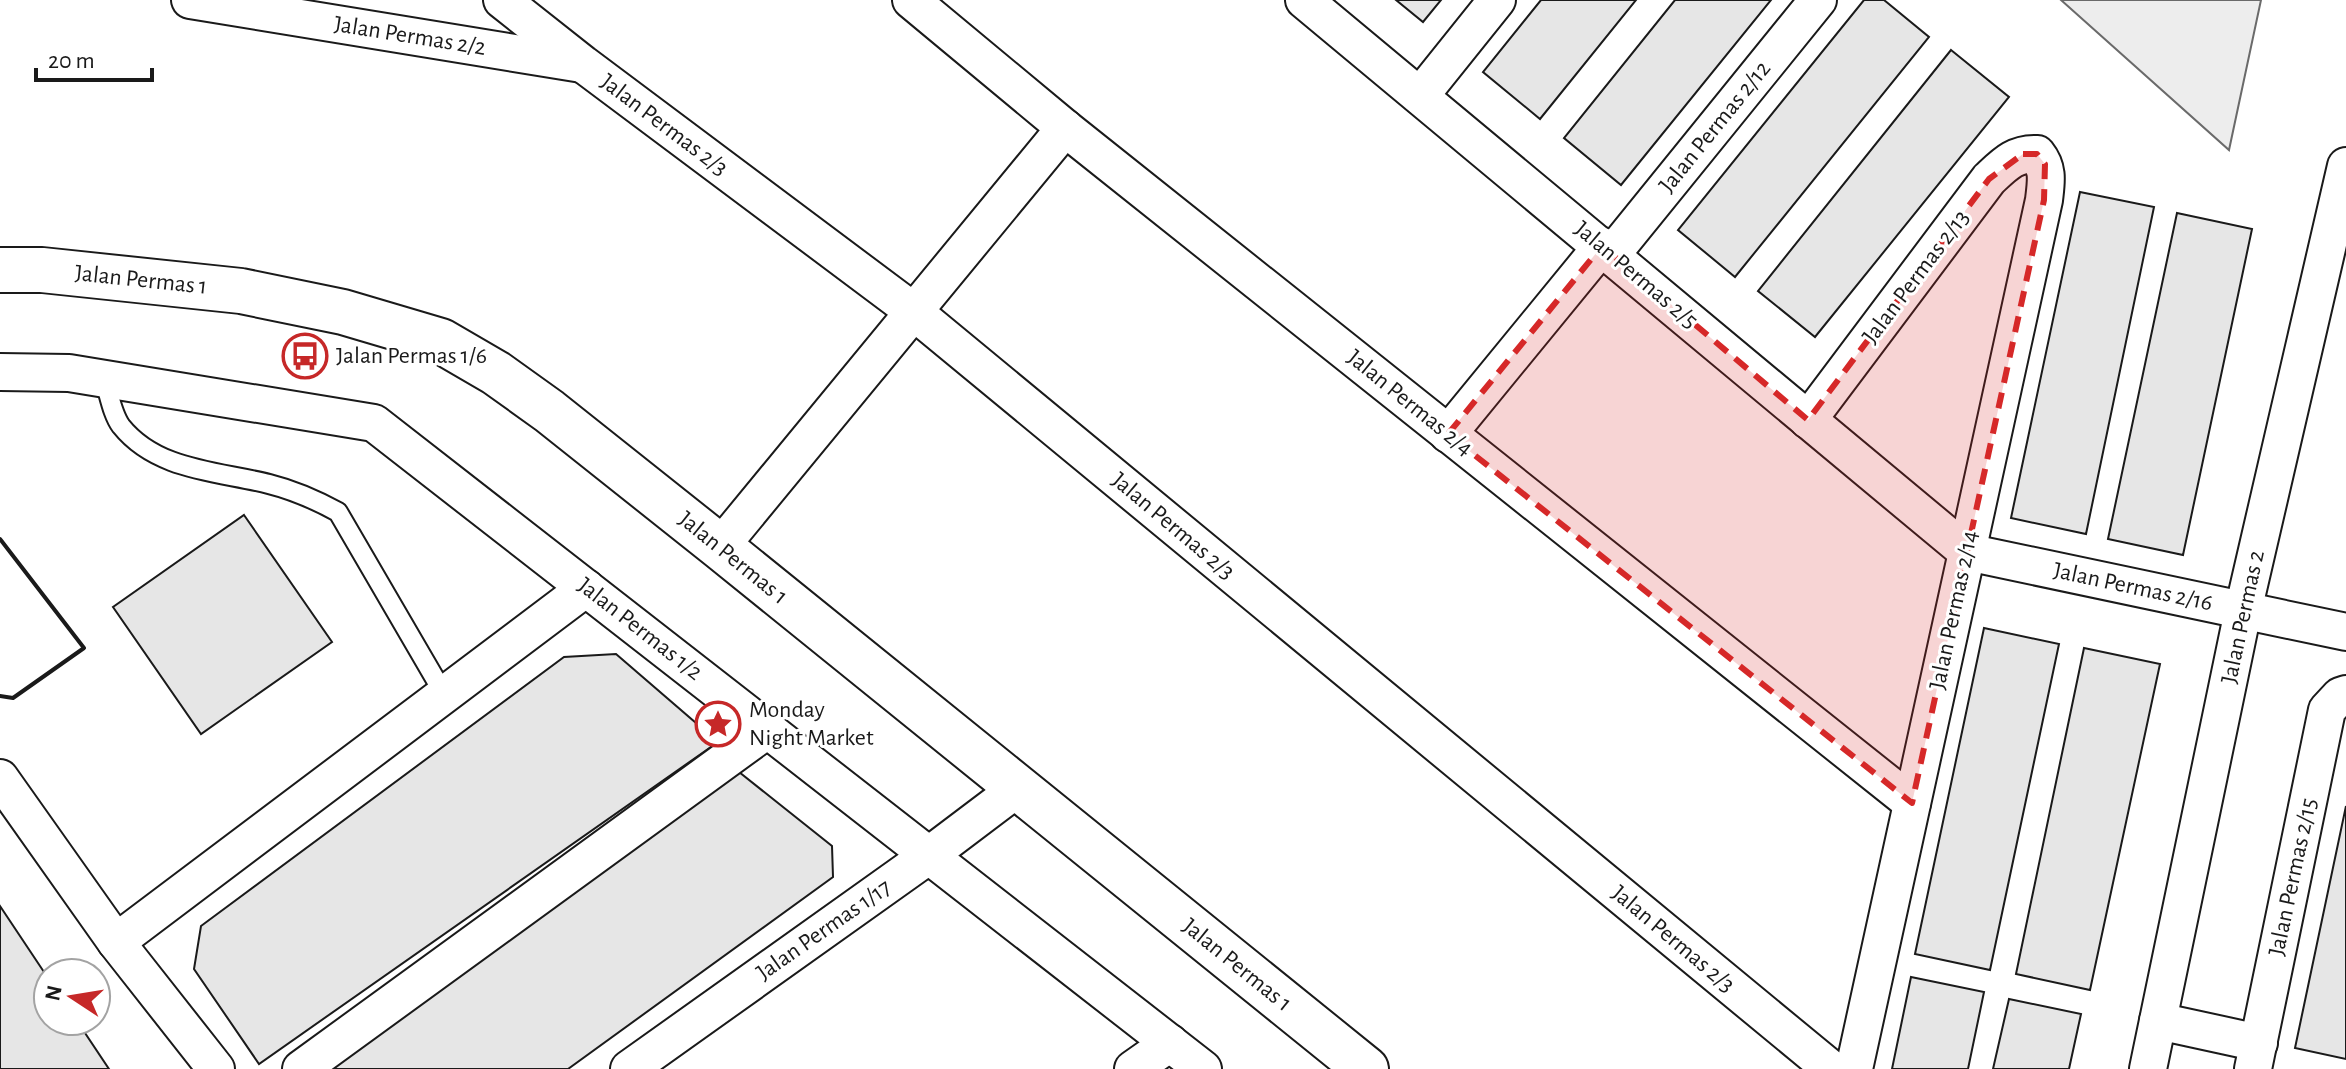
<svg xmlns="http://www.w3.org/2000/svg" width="2346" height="1069" font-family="'Alegreya Sans',sans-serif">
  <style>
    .built { fill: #ededed; stroke: #6a6a6a; stroke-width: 2 }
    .building { fill: #e6e6e6; stroke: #1a1a1a; stroke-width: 2 }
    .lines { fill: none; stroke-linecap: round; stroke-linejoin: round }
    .service-casing { stroke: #1a1a1a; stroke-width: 22 }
    .minor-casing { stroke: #1a1a1a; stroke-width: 40 }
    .tertiary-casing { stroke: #1a1a1a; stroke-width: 48 }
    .service { stroke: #fff; stroke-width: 18 }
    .minor { stroke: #fff; stroke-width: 36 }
    .tertiary { stroke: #fff; stroke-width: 44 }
    .wall { stroke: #1a1a1a; stroke-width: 4 }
    .marked { fill: #d62828; fill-opacity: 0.2; stroke: #d62828; stroke-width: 6; stroke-dasharray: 16 10; stroke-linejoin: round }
    .labels { text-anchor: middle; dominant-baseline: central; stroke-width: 6; stroke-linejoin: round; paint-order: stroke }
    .street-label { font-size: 24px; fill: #1a1a1a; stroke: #fff }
    .poi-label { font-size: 24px; fill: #1a1a1a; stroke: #fff; text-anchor: start }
  </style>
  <rect width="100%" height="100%" fill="#fff"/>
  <!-- built -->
  <path class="built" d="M2061,0h200l-32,150z"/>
  <!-- building -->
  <g class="building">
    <path d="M1396,0h45l-18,22z"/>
    <path d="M1541,0h95l-96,119 -57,-47z"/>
    <path d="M1675,0h96l-150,185 -57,-47z"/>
    <path d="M1864,0h20l45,37 -194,240 -57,-47z"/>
    <path d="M1951,50l58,47 -194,240 -57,-46z"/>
    <path d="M2080,192l74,15 -68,327 -75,-16z"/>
    <path d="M2177,213l75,16 -69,326 -75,-16z"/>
    <path d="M244,515l88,127 -131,92 -88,-127z"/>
    <path d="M1984,628l75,16 -69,326 -75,-16z"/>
    <path d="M2084,648l76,16 -70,326 -74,-16z"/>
    <path d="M616,654l102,88 -459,322 -65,-95 7,-43 363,-269z"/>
    <path d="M734,768l98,78 1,31 -265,192h-245z"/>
    <path d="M2346,806v253l-51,-11z"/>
    <path d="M0,906l48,72v43h29l32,48h-109z"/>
    <path d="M1911,977l73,15 -16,77h-76z"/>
    <path d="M2009,999l72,15 -12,55h-76z"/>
  </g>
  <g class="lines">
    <!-- service casing -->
    <g class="service-casing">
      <path id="service" d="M104,379c5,14 8,35 17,47 36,45 97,45 148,58 24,6 47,16 69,28l106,182"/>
    </g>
    <!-- minor casing -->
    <g class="minor-casing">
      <g id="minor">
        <path d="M190,0l392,64"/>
        <path d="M502,0l81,64 330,247 918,758"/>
        <path d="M911,0l154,128 847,675"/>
        <path d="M1304,0l663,552 379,80"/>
        <path d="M1420,96l77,-96"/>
        <path d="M1612,254l206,-254"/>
        <path d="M0,372l69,1 305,50 829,646"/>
        <path d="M1808,420l181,-241c16,-15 26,-26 48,-25 12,15 9,28 7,46l-190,869"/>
        <path d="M1448,434l154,-188"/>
        <path d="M720,547l345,-419"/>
        <path d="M0,778l116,164 100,127"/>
        <path d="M116,942l470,-354"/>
        <path d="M2158,1021l101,22"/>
        <path d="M301,1069l466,-339"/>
        <path d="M629,1069l299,-213 90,-68"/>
        <path d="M1133,1069l37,-26"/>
        <path d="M2148,1069l95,-458 103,-445"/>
        <path d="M2253,1069l74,-359 13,-14 6,-2"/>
      </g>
    </g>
    <!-- tertiary casing -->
    <g class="tertiary-casing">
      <path id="tertiary" d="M0,270h42l199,21 102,21 98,29 55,32 53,38 171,136 646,522"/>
    </g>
    <!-- service -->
    <use href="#service" class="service"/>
    <!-- minor -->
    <use href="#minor" class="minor"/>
    <!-- tertiary -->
    <use href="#tertiary" class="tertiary"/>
    <!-- wall -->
    <path class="wall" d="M0,539l84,109 -71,50 -13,-2"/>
  </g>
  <!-- marked area -->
  <path class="marked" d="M2023,154h14l8,10 -1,36 -132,603 -464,-369 154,-188 206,174 181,-241z"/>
  <!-- icons -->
  <defs>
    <g id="bus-ring" transform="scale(2.3)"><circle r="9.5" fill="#fff" stroke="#c62828" stroke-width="1.5"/><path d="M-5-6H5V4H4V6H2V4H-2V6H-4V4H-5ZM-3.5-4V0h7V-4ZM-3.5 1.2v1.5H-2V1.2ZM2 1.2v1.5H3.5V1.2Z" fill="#c62828"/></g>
    <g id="sight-ring" transform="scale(2.3)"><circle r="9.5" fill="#fff" stroke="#c62828" stroke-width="1.5"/><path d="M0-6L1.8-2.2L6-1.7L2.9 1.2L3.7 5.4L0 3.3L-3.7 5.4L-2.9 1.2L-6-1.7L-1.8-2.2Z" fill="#c62828"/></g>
  </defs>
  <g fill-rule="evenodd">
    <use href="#bus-ring" x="305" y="356"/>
    <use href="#sight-ring" x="718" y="724"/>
  </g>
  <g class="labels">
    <!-- street labels -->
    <g class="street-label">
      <text transform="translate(410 36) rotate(9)">Jalan Permas 2/2</text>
      <text transform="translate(664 125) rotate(37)">Jalan Permas 2/3</text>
      <text transform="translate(1715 127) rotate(-51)">Jalan Permas 2/12</text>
      <text transform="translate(1636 275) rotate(40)">Jalan Permas 2/5</text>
      <text transform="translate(1916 277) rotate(-53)">Jalan Permas 2/13</text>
      <text transform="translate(141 280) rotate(6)">Jalan Permas 1</text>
      <text transform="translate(1410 403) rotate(39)">Jalan Permas 2/4</text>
      <text transform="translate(1173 526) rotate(40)">Jalan Permas 2/3</text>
      <text transform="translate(733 558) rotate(39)">Jalan Permas 1</text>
      <text transform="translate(2133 587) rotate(12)">Jalan Permas 2/16</text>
      <text transform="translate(1954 610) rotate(-78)">Jalan Permas 2/14</text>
      <text transform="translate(2243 617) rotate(-78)">Jalan Permas 2</text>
      <text transform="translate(640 629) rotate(38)">Jalan Permas 1/2</text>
      <text transform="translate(2293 877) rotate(-78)">Jalan Permas 2/15</text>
      <text transform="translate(824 930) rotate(-35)">Jalan Permas 1/17</text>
      <text transform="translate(1673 939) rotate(40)">Jalan Permas 2/3</text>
      <text transform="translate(1237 965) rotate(39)">Jalan Permas 1</text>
    </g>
    <!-- poi labels -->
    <g class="poi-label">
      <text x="336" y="356">Jalan Permas 1/6</text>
      <text x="749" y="710">Monday<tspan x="749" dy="28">Night Market</tspan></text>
    </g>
  </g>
  <!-- north arrow -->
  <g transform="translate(72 997) rotate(282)"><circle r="38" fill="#ffffff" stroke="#a3a3a3" stroke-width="2"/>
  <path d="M0-6L14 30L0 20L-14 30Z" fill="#c62828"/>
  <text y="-12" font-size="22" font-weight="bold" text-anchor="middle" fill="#1a1a1a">N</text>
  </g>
  <!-- scale -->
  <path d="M36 68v12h116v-12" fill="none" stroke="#1a1a1a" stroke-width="4"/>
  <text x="48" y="68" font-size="24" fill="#1a1a1a" stroke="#ffffff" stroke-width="6" paint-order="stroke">20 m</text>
</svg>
